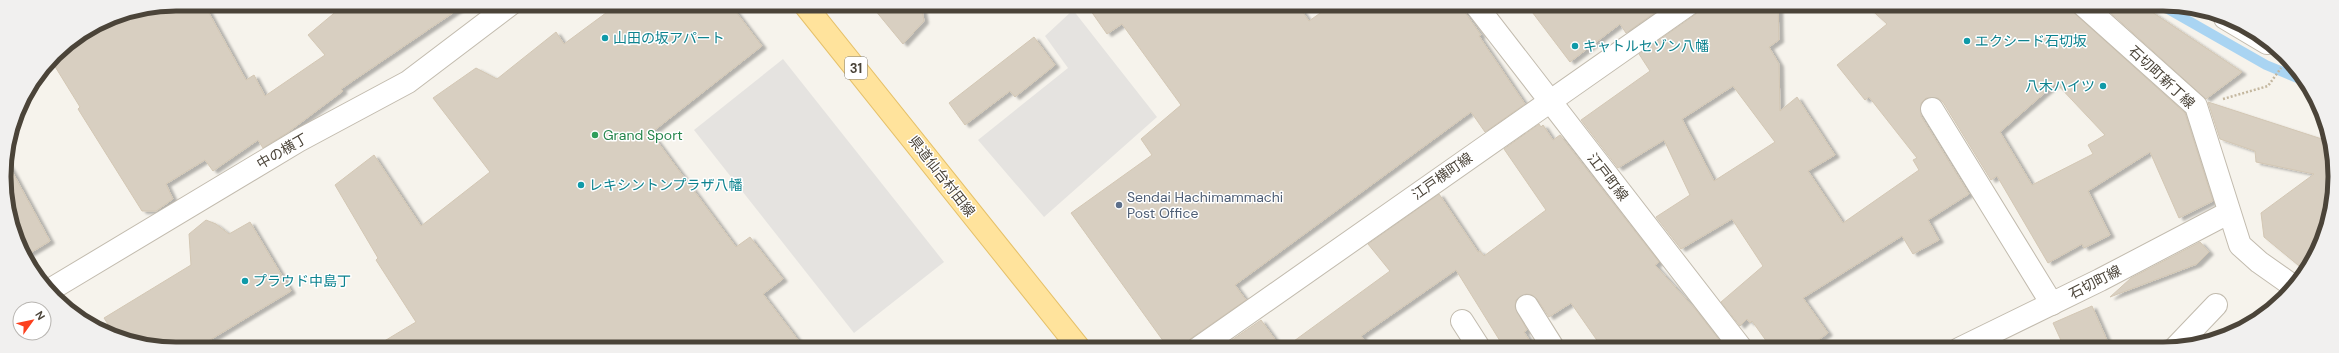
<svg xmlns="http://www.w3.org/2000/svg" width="2339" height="353" font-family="'DM Sans','Noto Sans JP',sans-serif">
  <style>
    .parking { fill: #e5e3e0 }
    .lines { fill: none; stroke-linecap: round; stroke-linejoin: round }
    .stream { stroke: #a9d4f2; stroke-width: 10 }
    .building { fill: #d8cfc1; stroke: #d3c7b4; fill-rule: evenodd; filter: url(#shadow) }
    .minor-casing { stroke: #c2bbae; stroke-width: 24 }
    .major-casing { stroke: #e6c16a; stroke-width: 24 }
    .path { stroke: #c4b79f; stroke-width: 2.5; stroke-dasharray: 2 2; stroke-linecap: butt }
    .minor { stroke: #fff; stroke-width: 22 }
    .major { stroke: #ffe39c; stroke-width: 22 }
    .culture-dot { fill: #0f9aa8; stroke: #fff; stroke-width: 1.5 }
    .leisure-dot { fill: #2e9e5b; stroke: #fff; stroke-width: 1.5 }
    .service-dot { fill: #5c6f8a; stroke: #fff; stroke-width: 1.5 }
    .labels { text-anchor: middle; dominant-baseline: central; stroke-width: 3; stroke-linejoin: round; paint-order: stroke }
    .shield { fill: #fff; stroke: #817c74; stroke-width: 1 }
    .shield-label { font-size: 13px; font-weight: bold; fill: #4b4439 }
    .culture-label { font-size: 14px; fill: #0d838f; stroke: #fff; text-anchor: start }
    .street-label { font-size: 14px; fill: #4b4439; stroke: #fff }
    .leisure-label { font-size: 14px; fill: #27864d; stroke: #fff; text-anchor: start }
    .service-label { font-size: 14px; fill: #4e5e75; stroke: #fff; text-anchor: start }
    .rim { fill: none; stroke: #4b4439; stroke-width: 5 }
  </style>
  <defs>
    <filter id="shadow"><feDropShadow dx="4.5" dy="2.5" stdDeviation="1" flood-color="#0004"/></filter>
  </defs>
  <rect width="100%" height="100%" fill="#f6f3ec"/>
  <!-- parking -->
  <g class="parking">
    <path d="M1073,10l84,107 -113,100 -66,-77 90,-72 -23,-32z"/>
    <path d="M783,59l161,203 -90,71 -160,-203z"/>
  </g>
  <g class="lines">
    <!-- stream -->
    <path class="stream" d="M2159,4l107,61 36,15"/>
  </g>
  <!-- building -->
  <g class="building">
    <path d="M176,4h28l42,76 8,-5 11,21 60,-41 -17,-20 37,-31h121l-125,85 2,2 -56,42 -24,15 -5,-8 -45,31 -8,-11 -39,24 7,15 -17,12h-14l-64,-102 2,-2 -29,-47 4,-6 56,-37z"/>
    <path d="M618,4h112l32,42 -111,87 85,114 14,-10 33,42 -20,15 42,55h-434l45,-27 -40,-62 2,-2 -43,-73 39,-30 47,71 69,-54 -57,-74 43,-30 21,11 59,-47 8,12z"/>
    <path d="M870,4h51l3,17 -21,23z"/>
    <path d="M1086,4h211l12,17 24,-17h126l22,31 -2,1 46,68 -40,28 -14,-20 -236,173 11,15 -56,39 -5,10h-16l-98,-136 81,-58 -11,-16 40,-34 -59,-81 -15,10z"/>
    <path d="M1526,4h141l-41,29 -6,-9 -50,38z"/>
    <path d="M1701,4h77l1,36 -10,7 10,17 1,47 17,-14 38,58 -27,16 35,52 76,-53 -6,-10 4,-2 -48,-61 -4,3 -28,-35 50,-41 -22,-20h205l4,9 111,100 28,88 -34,17 -29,-66 -62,39 22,44 -26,13 -2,-4 -34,19 -51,-87 -6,4 -48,-78 -5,-4h-12l-5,5v13l48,78 -41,26 11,20 -26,14 -11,-18 -99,62 25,35 -22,16h-34l-20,-28 -2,2 -3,-4 -7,7 -19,-24 42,-36 -31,-47 -51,30 -25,-32 34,-22 -26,-55 -46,28 -37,-48 69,-49 -11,-17 57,-40zM2056,83l49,52 -17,10 5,9 -61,31 -32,-53zM1733,86l42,56 -61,39 -32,-62z"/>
    <path d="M2101,4h39l102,68 -36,27z"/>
    <path d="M1034,37l21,28 -40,32 -5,-6 -45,34 -16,-22z"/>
    <path d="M2208,102l120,39 7,47 -13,55 -18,27 -40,-33 -3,-24 53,-39 -58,-12 -1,-11 -35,-12z"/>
    <path d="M1539,124l2,3 2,-2 10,15 7,-5 99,127 -4,3 41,45 24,31 -10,8h-107l-32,-46 -22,14 -12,-18 -5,-4 -6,-1 -10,6 -1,7 12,23 -3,2 11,17h-30l-49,-79 -95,66 10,13h-88l107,-78 -22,-27 71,-50 39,58 2,-1 4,5 62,-46 -42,-61z"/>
    <path d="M6,160l44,81 -23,14 -14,-23 -9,-67z"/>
    <path d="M206,220l10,4 13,10 21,-12 41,69 -96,58h-30l-50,-14 -11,-17 87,-53 -2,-31z"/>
    <path d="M2200,242l9,10 -12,12 -87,33 21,-19z"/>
    <path d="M2092,306l19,43h-46l-12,-26z"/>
    <path d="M1261,320l21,29h-63z"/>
  </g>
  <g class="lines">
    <!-- minor casing -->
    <g class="minor-casing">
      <g id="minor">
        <path d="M1475,4l267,345"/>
        <path d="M2082,4l114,102 44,139 19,17 34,24"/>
        <path d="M2225,18l42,25"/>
        <path d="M1932,109l120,195"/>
        <path d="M48,291l250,-150 110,-59 103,-78"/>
        <path d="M1527,306l27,43"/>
        <path d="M1462,321l18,28"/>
        <path d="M1197,349l492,-345"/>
        <path d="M1959,349l141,-69 128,-67"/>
        <path d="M2174,349l42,-44"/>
      </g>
    </g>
    <!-- major casing -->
    <g class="major-casing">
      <path id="major" d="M804,4l276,345"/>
    </g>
    <!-- path -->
    <path class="path" d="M2223,99l45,-13 13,-18"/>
    <!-- minor -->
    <use href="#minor" class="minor"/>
    <!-- major -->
    <use href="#major" class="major"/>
  </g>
  <!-- markers -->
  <g class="culture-dot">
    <circle cx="605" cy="38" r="4"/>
    <circle cx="1967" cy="41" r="4"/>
    <circle cx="1575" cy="46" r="4"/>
    <circle cx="2103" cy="86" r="4"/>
    <circle cx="581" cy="185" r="4"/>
    <circle cx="245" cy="281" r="4"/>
  </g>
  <circle class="leisure-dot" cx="595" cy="135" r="4"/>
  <circle class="service-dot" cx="1119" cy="205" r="4"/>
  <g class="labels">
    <!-- shield labels -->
    <rect class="shield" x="845" y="57" width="22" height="22" rx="3"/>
    <g class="shield-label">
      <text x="856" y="68">31</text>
    </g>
    <!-- culture labels -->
    <g class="culture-label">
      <text x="613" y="38">山田の坂アパート</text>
      <text x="1975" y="41">エクシード石切坂</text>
      <text x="1583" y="46">キャトルセゾン八幡</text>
      <text x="2095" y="86" text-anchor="end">八木ハイツ</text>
      <text x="589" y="185">レキシントンプラザ八幡</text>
      <text x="253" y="281">プラウド中島丁</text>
    </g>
    <!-- street labels -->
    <g class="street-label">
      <text transform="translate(2162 77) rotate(43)">石切町新丁線</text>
      <text transform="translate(282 151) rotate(-30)">中の横丁</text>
      <text transform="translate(942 176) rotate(52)">県道仙台村田線</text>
      <text transform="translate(1442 176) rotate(-35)">江戸横町線</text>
      <text transform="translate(1608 177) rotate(52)">江戸町線</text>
      <text transform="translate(2095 282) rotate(-27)">石切町線</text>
    </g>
    <!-- leisure labels -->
    <g class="leisure-label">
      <text x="603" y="135">Grand Sport</text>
    </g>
    <!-- service labels -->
    <g class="service-label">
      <text x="1127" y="197">Sendai Hachimammachi<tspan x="1127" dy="16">Post Office</tspan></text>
    </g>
  </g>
  <!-- crop -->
  <path d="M0 0H2339V353H0ZM176 11H2163A165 165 0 0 1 2328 176V177A165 165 0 0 1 2163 342H176A165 165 0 0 1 11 177V176A165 165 0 0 1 176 11Z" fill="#f1f0ef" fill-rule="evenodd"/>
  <path class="rim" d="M176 11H2163A165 165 0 0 1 2328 176V177A165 165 0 0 1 2163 342H176A165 165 0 0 1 11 177V176A165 165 0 0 1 176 11Z"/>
  <!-- north arrow -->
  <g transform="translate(32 321) rotate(57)"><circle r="19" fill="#ffffff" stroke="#b7b4b0"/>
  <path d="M0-3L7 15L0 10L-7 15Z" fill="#fc3f1d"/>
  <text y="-6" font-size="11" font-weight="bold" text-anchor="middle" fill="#4b4439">N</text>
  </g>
</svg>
